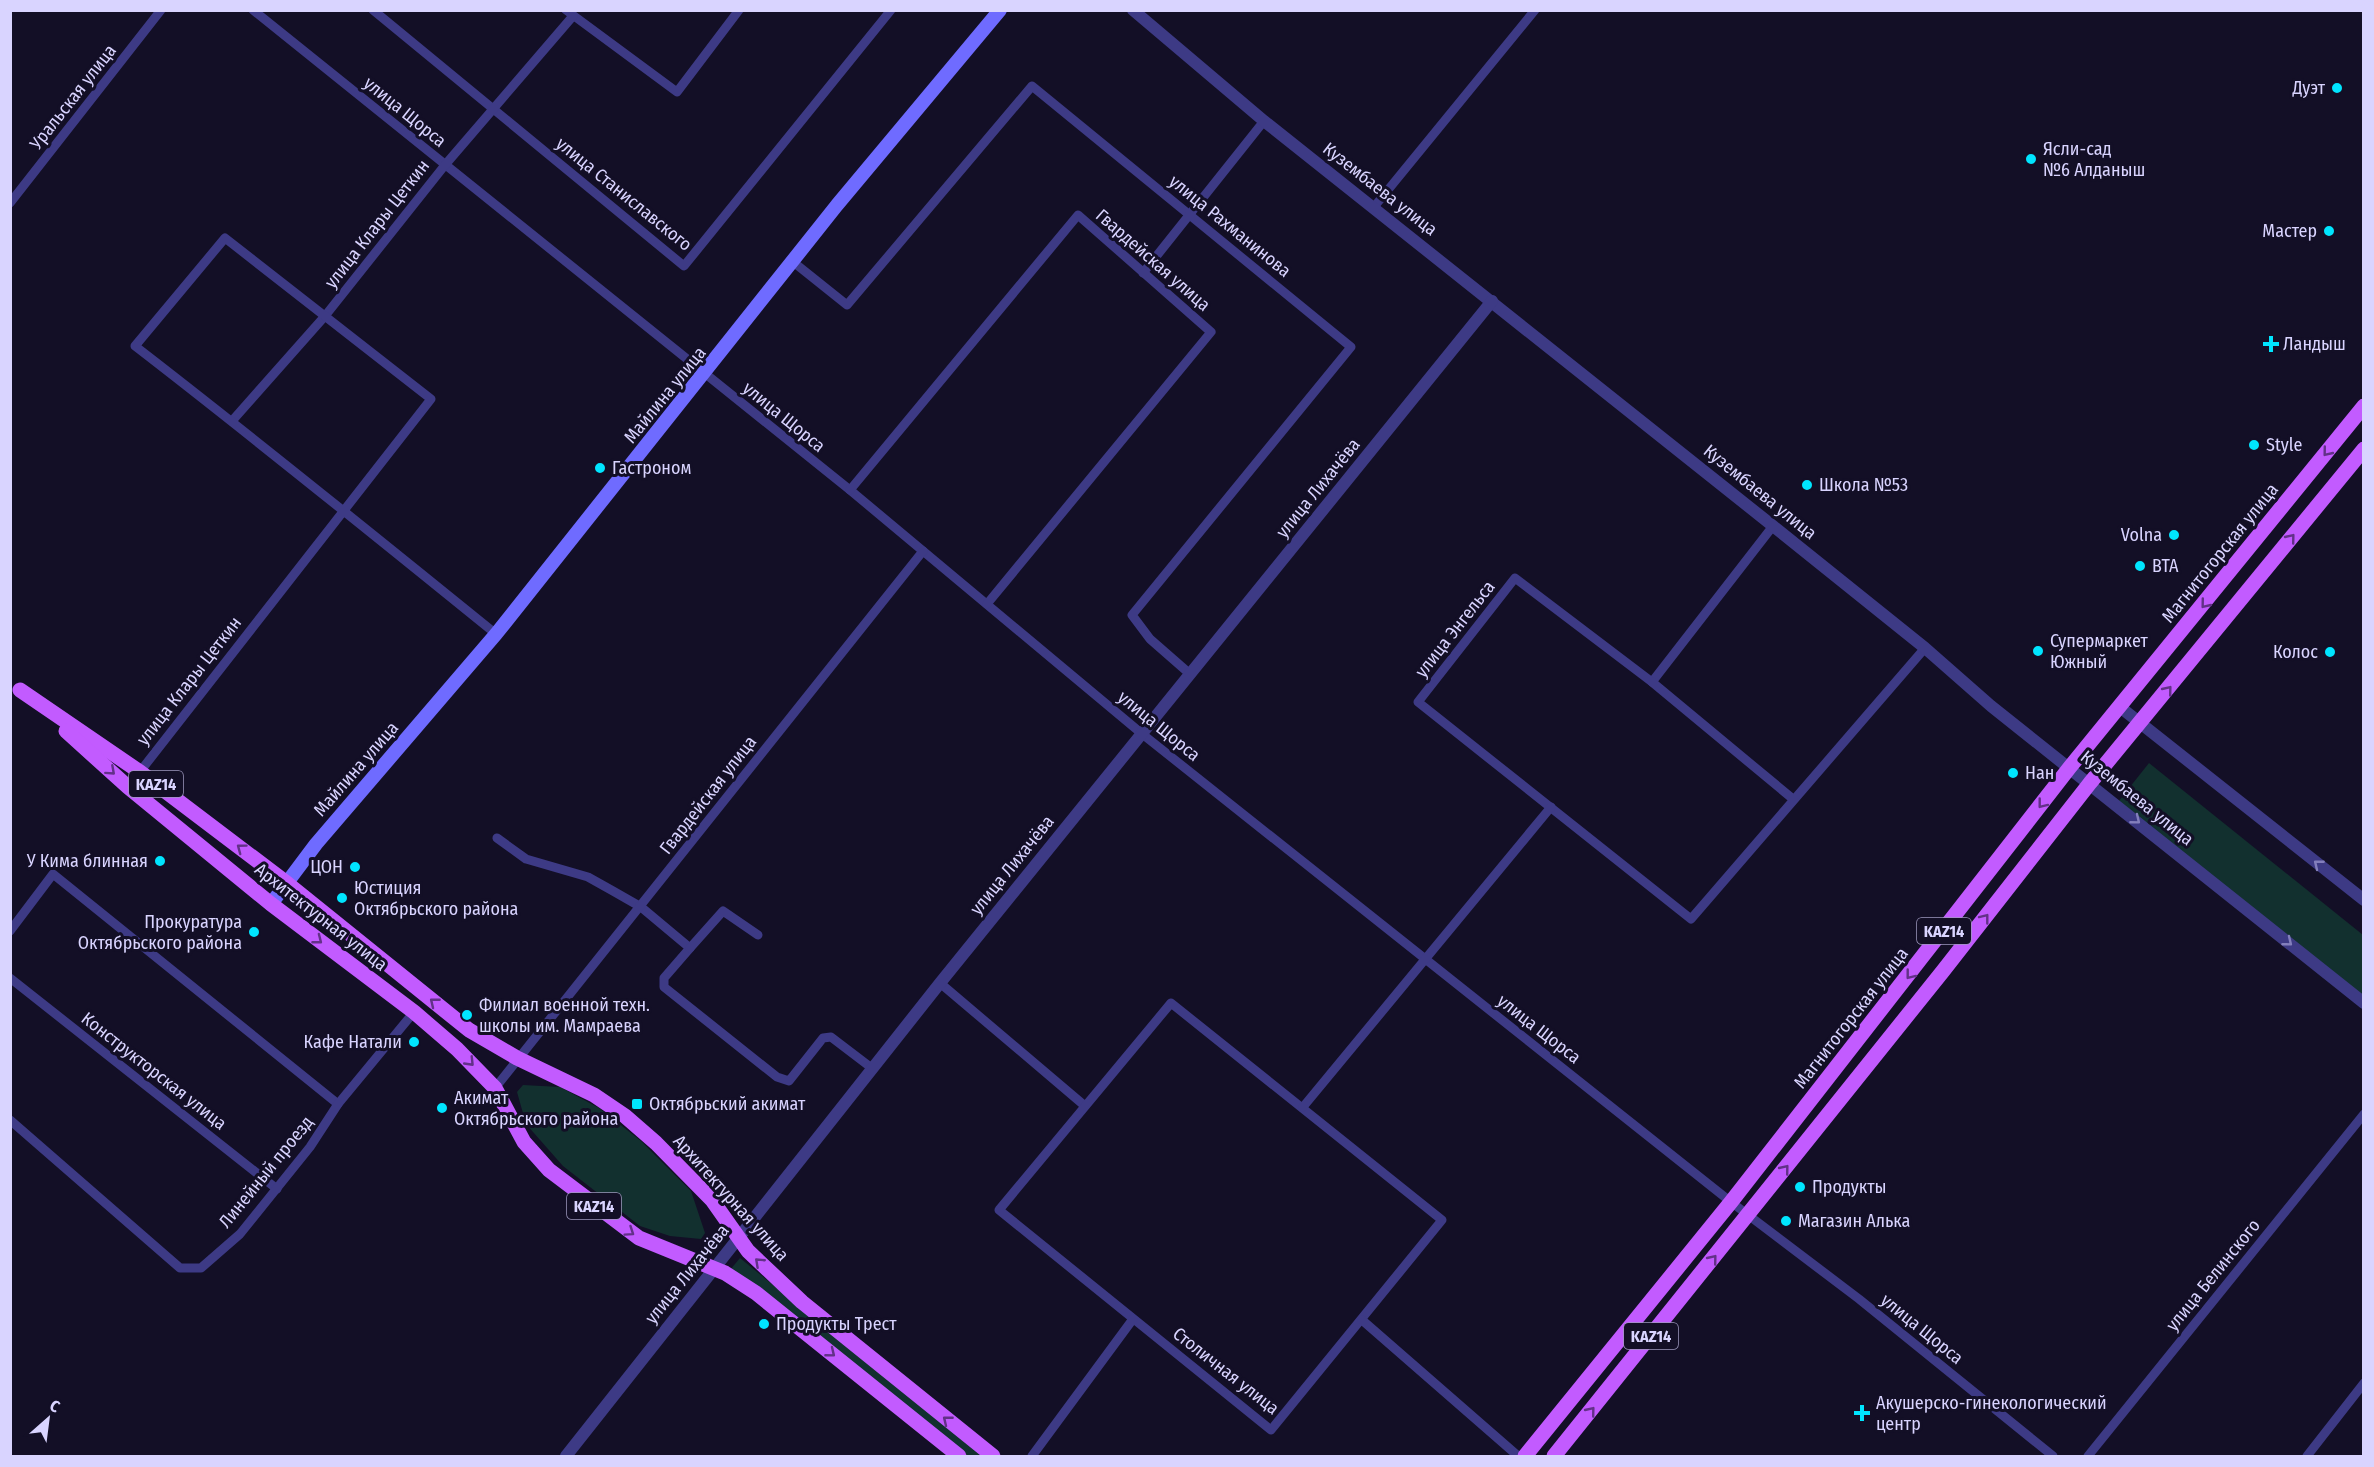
<svg xmlns="http://www.w3.org/2000/svg" width="2374" height="1467" font-family="'Fira Sans Condensed',sans-serif">
  <style>
    .green { fill: #12302f }
    .lines { fill: none; stroke-linecap: round; stroke-linejoin: round }
    .minor { stroke: #3d3a85; stroke-width: 9 }
    .tertiary { stroke: #3d3a85; stroke-width: 12 }
    .secondary { stroke: #6f6bff; stroke-width: 14 }
    .primary { stroke: #c25bff; stroke-width: 15 }
    .oneway { stroke: #623188 }
    .oneway2 { stroke: #837fbc }
    .poi-dot { fill: #00e5ff; stroke: #130f26; stroke-width: 2 }
    .labels { text-anchor: middle; dominant-baseline: central; stroke-width: 6; stroke-linejoin: round; paint-order: stroke }
    .shield { fill: #130f26; stroke: #9e99be; stroke-width: 1.5 }
    .shield-label { font-size: 16px; font-weight: bold; fill: #d9d4ff }
    .poi-label { font-size: 18px; fill: #d9d4ff; stroke: #130f26; text-anchor: start }
    .street-label { font-size: 18px; fill: #d9d4ff; stroke: #130f26 }
  </style>
  <rect width="100%" height="100%" fill="#130f26"/>
  <!-- green -->
  <g class="green">
    <path d="M2149,763l214,172v67l-245,-200z"/>
    <path d="M523,1085l37,2 39,21 42,33 50,50 14,42 -4,6 -31,-3 -30,-10 -77,-60 -37,-42 -9,-32z"/>
    <path d="M740,1258l243,198h-19l-234,-186z"/>
  </g>
  <g class="lines">
    <!-- minor -->
    <g class="minor">
      <path d="M253,10l597,480 291,243 590,469 128,97 194,157"/>
      <path d="M373,10l311,256 207,-256"/>
      <path d="M566,10l111,82 62,-82"/>
      <path d="M10,203l151,-193"/>
      <path d="M1374,207l161,-197"/>
      <path d="M792,261l55,44 185,-219 319,261 -219,268 18,24 40,35"/>
      <path d="M1143,273l121,-152"/>
      <path d="M232,421l93,-105 120,-151 128,-149"/>
      <path d="M850,490l228,-275 133,117 -224,272"/>
      <path d="M1652,682l121,-156"/>
      <path d="M128,787l303,-388 -206,-161 -90,108c122,94 241,191 361,288"/>
      <path d="M1793,799l-141,-117 -137,-104 -97,124 273,217 234,-271"/>
      <path d="M497,838l29,21 62,18 25,14 28,16 49,41 -26,30v9l113,90 12,4 34,-43 8,-1 42,32"/>
      <path d="M10,931l43,-57 285,230"/>
      <path d="M690,948l33,-37 35,24"/>
      <path d="M10,978l267,211"/>
      <path d="M940,983l145,123"/>
      <path d="M1171,1003l271,217 -171,210 -272,-220z"/>
      <path d="M495,1088l428,-537"/>
      <path d="M1303,1107l248,-300"/>
      <path d="M10,1120l170,148h21l39,-34 70,-87 28,-43 76,-92"/>
      <path d="M1362,1320l156,136"/>
      <path d="M1032,1456l101,-137"/>
      <path d="M2088,1456l276,-342"/>
      <path d="M2307,1456l57,-73"/>
    </g>
    <!-- tertiary -->
    <g class="tertiary">
      <path d="M1133,10l131,111 509,405 152,122 66,58 373,297"/>
      <path d="M2120,707l244,193"/>
      <path d="M566,1456l374,-473 552,-682"/>
    </g>
    <!-- secondary -->
    <path class="secondary" d="M271,904l45,-60 180,-210 341,-429 163,-195"/>
    <!-- primary -->
    <g class="primary">
      <path d="M20,690l120,82 148,112 181,146 48,28 77,37 31,21 31,27 56,57 36,51 54,51 191,154"/>
      <path d="M66,731l62,56 143,117 143,108 43,37 38,39 29,54 25,28 90,68 86,35 31,20 203,163"/>
      <path d="M1525,1456l206,-254 339,-435 294,-361"/>
      <path d="M1554,1456l389,-485 147,-188 274,-334"/>
    </g>
  </g>
  <!-- one-way arrows -->
  <defs><path id="oneway-chevron" d="M-2-3.5L2.5 0L-2 3.5" fill="none" stroke-width="1.6" stroke-linecap="round" stroke-linejoin="round" transform="scale(1.5)"/></defs>
  <g class="oneway">
    <use href="#oneway-chevron" transform="translate(2327 452) rotate(129)"/>
    <use href="#oneway-chevron" transform="translate(2291 538) rotate(-51)"/>
    <use href="#oneway-chevron" transform="translate(2205 604) rotate(129)"/>
    <use href="#oneway-chevron" transform="translate(2168 690) rotate(-51)"/>
    <use href="#oneway-chevron" transform="translate(111 771) rotate(42)"/>
    <use href="#oneway-chevron" transform="translate(2042 804) rotate(128)"/>
    <use href="#oneway-chevron" transform="translate(241 848) rotate(-143)"/>
    <use href="#oneway-chevron" transform="translate(1985 918) rotate(-52)"/>
    <use href="#oneway-chevron" transform="translate(318 940) rotate(38)"/>
    <use href="#oneway-chevron" transform="translate(1910 975) rotate(128)"/>
    <use href="#oneway-chevron" transform="translate(434 1002) rotate(-141)"/>
    <use href="#oneway-chevron" transform="translate(470 1062) rotate(46)"/>
    <use href="#oneway-chevron" transform="translate(1785 1169) rotate(-51)"/>
    <use href="#oneway-chevron" transform="translate(630 1232) rotate(34)"/>
    <use href="#oneway-chevron" transform="translate(1713 1259) rotate(-51)"/>
    <use href="#oneway-chevron" transform="translate(759 1262) rotate(-137)"/>
    <use href="#oneway-chevron" transform="translate(831 1353) rotate(39)"/>
    <use href="#oneway-chevron" transform="translate(1591 1411) rotate(-51)"/>
    <use href="#oneway-chevron" transform="translate(947 1420) rotate(-141)"/>
  </g>
  <g class="oneway2">
    <use href="#oneway-chevron" transform="translate(2136 820) rotate(39)"/>
    <use href="#oneway-chevron" transform="translate(2318 864) rotate(-141)"/>
    <use href="#oneway-chevron" transform="translate(2288 942) rotate(39)"/>
  </g>
  <!-- markers -->
  <g class="poi-dot">
    <circle cx="2337" cy="88" r="6"/>
    <circle cx="2031" cy="159" r="6"/>
    <circle cx="2329" cy="231" r="6"/>
    <path d="M2268 335h6v6h6v6h-6v6h-6v-6h-6v-6h6z"/>
    <circle cx="2254" cy="445" r="6"/>
    <circle cx="600" cy="468" r="6"/>
    <circle cx="1807" cy="485" r="6"/>
    <circle cx="2174" cy="535" r="6"/>
    <circle cx="2140" cy="566" r="6"/>
    <circle cx="2038" cy="651" r="6"/>
    <circle cx="2330" cy="652" r="6"/>
    <circle cx="2013" cy="773" r="6"/>
    <circle cx="160" cy="861" r="6"/>
    <circle cx="355" cy="867" r="6"/>
    <circle cx="342" cy="898" r="6"/>
    <circle cx="254" cy="932" r="6"/>
    <circle cx="467" cy="1015" r="6"/>
    <circle cx="414" cy="1042" r="6"/>
    <rect x="631" y="1098" width="12" height="12" rx="3"/>
    <circle cx="442" cy="1108" r="6"/>
    <circle cx="1800" cy="1187" r="6"/>
    <circle cx="1786" cy="1221" r="6"/>
    <circle cx="764" cy="1324" r="6"/>
    <path d="M1859 1404h6v6h6v6h-6v6h-6v-6h-6v-6h6z"/>
  </g>
  <g class="labels">
    <!-- shield labels -->
    <g class="shield">
      <rect x="129" y="771" width="54" height="26" rx="4.5"/>
      <rect x="1917" y="918" width="54" height="26" rx="4.5"/>
      <rect x="567" y="1193" width="54" height="26" rx="4.5"/>
      <rect x="1624" y="1323" width="54" height="26" rx="4.5"/>
    </g>
    <g class="shield-label">
      <text x="156" y="784">KAZ14</text>
      <text x="1944" y="931">KAZ14</text>
      <text x="594" y="1206">KAZ14</text>
      <text x="1651" y="1336">KAZ14</text>
    </g>
    <!-- poi labels -->
    <g class="poi-label">
      <text x="2325" y="88" text-anchor="end">Дуэт</text>
      <text x="2043" y="149">Ясли-сад<tspan x="2043" dy="21">№6 Алданыш</tspan></text>
      <text x="2317" y="231" text-anchor="end">Мастер</text>
      <text x="2283" y="344">Ландыш</text>
      <text x="2266" y="445">Style</text>
      <text x="612" y="468">Гастроном</text>
      <text x="1819" y="485">Школа №53</text>
      <text x="2162" y="535" text-anchor="end">Volna</text>
      <text x="2152" y="566">BTA</text>
      <text x="2050" y="641">Супермаркет<tspan x="2050" dy="21">Южный</tspan></text>
      <text x="2318" y="652" text-anchor="end">Колос</text>
      <text x="2025" y="773">Нан</text>
      <text x="148" y="861" text-anchor="end">У Кима блинная</text>
      <text x="343" y="867" text-anchor="end">ЦОН</text>
      <text x="354" y="888">Юстиция<tspan x="354" dy="21">Октябрьского района</tspan></text>
      <text x="242" y="922" text-anchor="end">Прокуратура<tspan x="242" dy="21">Октябрьского района</tspan></text>
      <text x="479" y="1005">Филиал военной техн.<tspan x="479" dy="21">школы им. Мамраева</tspan></text>
      <text x="402" y="1042" text-anchor="end">Кафе Натали</text>
      <text x="454" y="1098">Акимат<tspan x="454" dy="21">Октябрьского района</tspan></text>
      <text x="649" y="1104">Октябрьский акимат</text>
      <text x="1812" y="1187">Продукты</text>
      <text x="1798" y="1221">Магазин Алька</text>
      <text x="776" y="1324">Продукты Трест</text>
      <text x="1876" y="1403">Акушерско-гинекологический<tspan x="1876" dy="21">центр</tspan></text>
    </g>
    <!-- street labels -->
    <g class="street-label">
      <text transform="translate(73 97) rotate(-52)">Уральская улица</text>
      <text transform="translate(405 112) rotate(39)">улица Щорса</text>
      <text transform="translate(1380 189) rotate(38)">Кузембаева улица</text>
      <text transform="translate(624 194) rotate(39)">улица Станиславского</text>
      <text transform="translate(377 224) rotate(-52)">улица Клары Цеткин</text>
      <text transform="translate(1230 226) rotate(39)">улица Рахманинова</text>
      <text transform="translate(1153 260) rotate(41)">Гвардейская улица</text>
      <text transform="translate(665 395) rotate(-51)">Майлина улица</text>
      <text transform="translate(784 417) rotate(39)">улица Щорса</text>
      <text transform="translate(1318 488) rotate(-51)">улица Лихачёва</text>
      <text transform="translate(1760 492) rotate(39)">Кузембаева улица</text>
      <text transform="translate(2220 553) rotate(-51)">Магнитогорская улица</text>
      <text transform="translate(1455 629) rotate(-52)">улица Энгельса</text>
      <text transform="translate(189 681) rotate(-52)">улица Клары Цеткин</text>
      <text transform="translate(1159 726) rotate(39)">улица Щорса</text>
      <text transform="translate(356 769) rotate(-49)">Майлина улица</text>
      <text transform="translate(708 795) rotate(-52)">Гвардейская улица</text>
      <text transform="translate(2137 798) rotate(39)">Кузембаева улица</text>
      <text transform="translate(1012 865) rotate(-51)">улица Лихачёва</text>
      <text transform="translate(321 917) rotate(38)">Архитектурная улица</text>
      <text transform="translate(1851 1018) rotate(-52)">Магнитогорская улица</text>
      <text transform="translate(1539 1029) rotate(38)">улица Щорса</text>
      <text transform="translate(154 1071) rotate(38)">Конструкторская улица</text>
      <text transform="translate(266 1172) rotate(-51)">Линейный проезд</text>
      <text transform="translate(731 1198) rotate(48)">Архитектурная улица</text>
      <text transform="translate(687 1274) rotate(-51)">улица Лихачёва</text>
      <text transform="translate(2213 1275) rotate(-51)">улица Белинского</text>
      <text transform="translate(1922 1329) rotate(39)">улица Щорса</text>
      <text transform="translate(1226 1371) rotate(38)">Столичная улица</text>
    </g>
  </g>
  <!-- border -->
  <rect width="2374" height="1467" fill="none" stroke="#d9d4ff" stroke-width="24"/>
  <!-- north arrow -->
  <g transform="translate(48 1419) rotate(28)" stroke="#130f26" stroke-width="4.5" paint-order="stroke">
  <path d="M0-4.5L10 22L0 15L-10 22Z" fill="#d9d4ff"/>
  <text y="-9" font-size="16" font-weight="bold" text-anchor="middle" fill="#d9d4ff">С</text>
  </g>
</svg>
